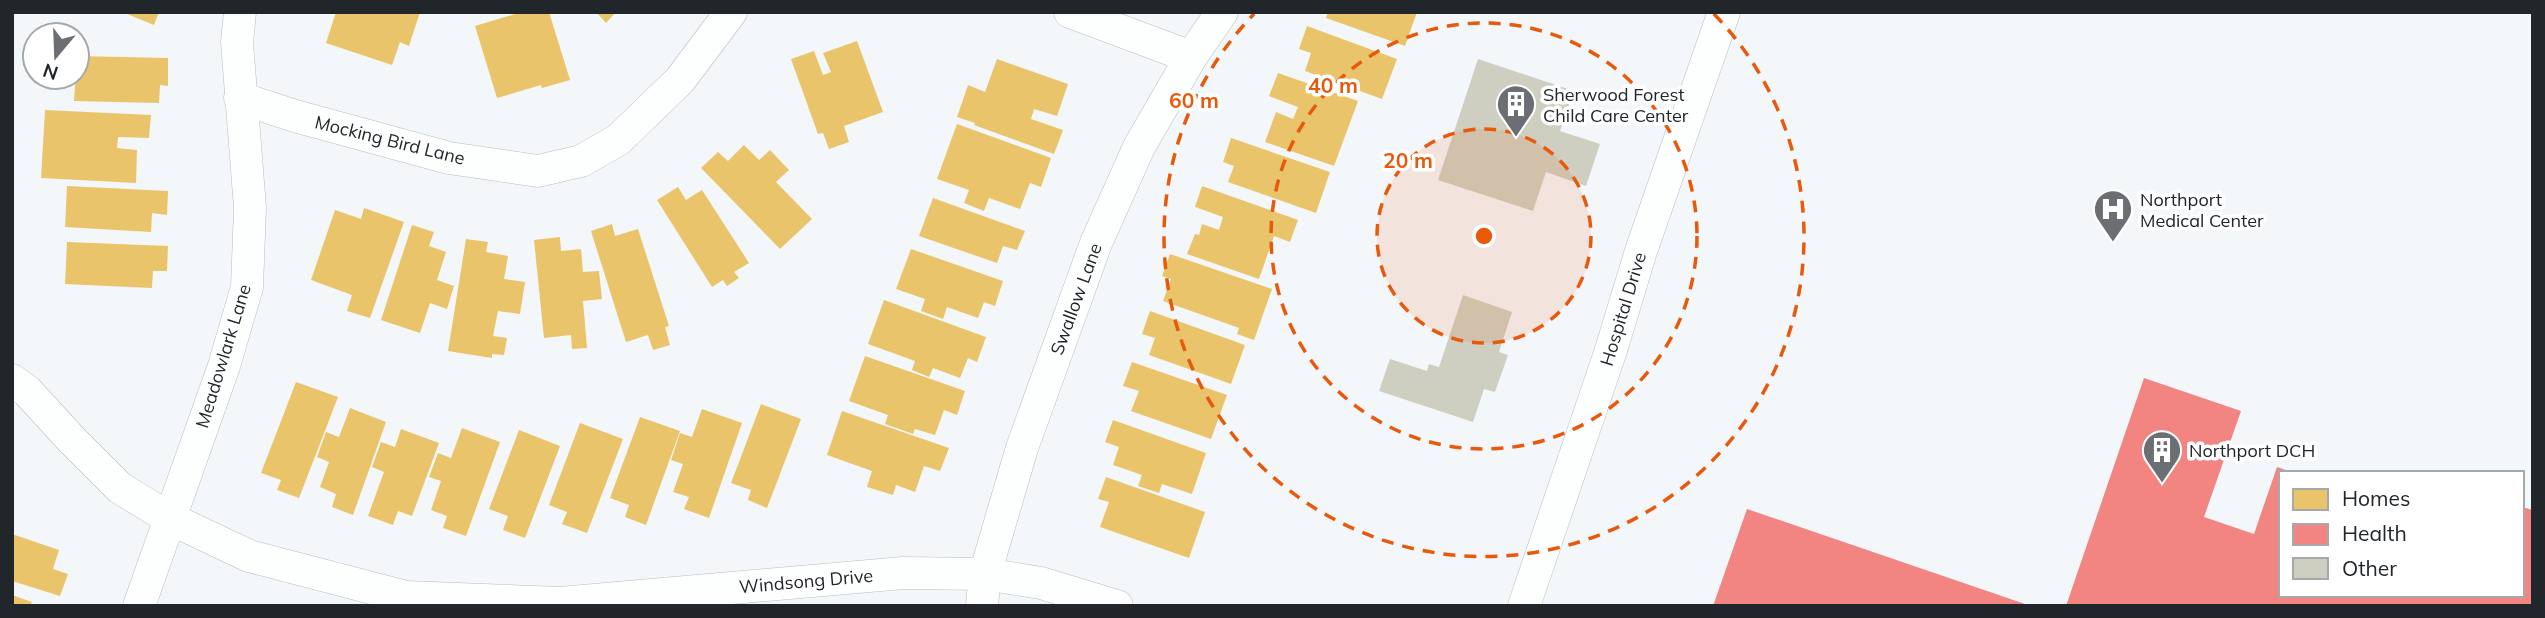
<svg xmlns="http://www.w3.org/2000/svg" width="2545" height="618" font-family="Mulish,sans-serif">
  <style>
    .homes { fill: #e9c46a }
    .health { fill: #f28482 }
    .building { fill: #cecfc1 }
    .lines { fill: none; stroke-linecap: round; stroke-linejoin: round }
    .minor-casing { stroke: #b9bdc1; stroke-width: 33 }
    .minor { stroke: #fdfefe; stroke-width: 32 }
    .ring { fill: none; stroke: #e8590c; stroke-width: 3.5; stroke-dasharray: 12 9 }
    .labels { text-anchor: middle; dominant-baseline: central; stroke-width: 7; stroke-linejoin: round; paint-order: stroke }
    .poi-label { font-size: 18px; fill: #21262b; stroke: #fff; text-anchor: start }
    .street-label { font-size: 18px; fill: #21262b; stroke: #fff }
    .centre { fill: #e8590c; stroke: #fff; stroke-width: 3.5 }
    .ring-label { font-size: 21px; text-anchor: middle; font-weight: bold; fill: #e8590c; stroke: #fff; stroke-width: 7; stroke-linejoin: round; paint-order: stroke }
  </style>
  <rect width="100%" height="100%" fill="#f4f7fa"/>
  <!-- homes -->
  <g class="homes">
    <path d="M122,12h37l-5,13z"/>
    <path d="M336,12h84l-11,34 -9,-4 -8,23 -66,-22z"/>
    <path d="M522,12h27l21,68 -28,8 -1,-3 -44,13 -22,-72z"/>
    <path d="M596,12h20l-10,11z"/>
    <path d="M1328,12h89l-12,34 -79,-28z"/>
    <path d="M1307,26l90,33 -15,40 -77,-28 6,-18 -12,-4z"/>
    <path d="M857,41l26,71 -39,14 5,16 -20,7 -6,-16 -5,1 -27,-75 23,-8 9,24 8,-3 -8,-19z"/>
    <path d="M77,56l91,2v28l-8,-1 -1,18 -85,-2z"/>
    <path d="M997,59l71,25 -11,32 -23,-7 -3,10 32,11 -9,24 -80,-29 1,-2 -18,-6 11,-32 17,7z"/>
    <path d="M1278,73l80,28 -24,65 -69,-24 11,-30 17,7 5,-12 -29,-11z"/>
    <path d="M45,110l106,5 -2,23 -31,-1 -1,11 20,2 -1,33 -95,-5z"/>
    <path d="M957,124l94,34 -10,29 -11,-4 -10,26 -31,-11 -5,13 -20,-8 5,-13 -32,-11z"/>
    <path d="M1231,138l99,34 -14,41 -88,-31 6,-16 -11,-4z"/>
    <path d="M744,145l15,15 11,-10 19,20 -13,12 36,37 -32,30 -79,-81 17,-16 10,9z"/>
    <path d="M67,186l101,5 -1,24 -15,-2 -1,19 -86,-5z"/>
    <path d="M1202,186l96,34 -8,22 -16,-6 -15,43 -72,-25 8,-20 4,1 3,-11 17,6 4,-13 -28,-10z"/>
    <path d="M678,187l8,13 16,-10 47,73 -15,9 5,6 -12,8 -4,-6 -11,7 -55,-87z"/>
    <path d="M933,198l92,33 -8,19 -14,-4 -6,17 -78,-27z"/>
    <path d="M364,208l40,14 -34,96 -23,-7 5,-16 -41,-15 24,-70 26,9z"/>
    <path d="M612,224l3,12 23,-7 31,97 -4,1 5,18 -17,5 -5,-15 -22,7 -35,-111z"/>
    <path d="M412,225l22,7 -5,14 17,6 -9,28 17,6 -7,23 -17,-6 -10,30 -39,-13z"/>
    <path d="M560,237l1,14 20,-2 2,23 16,-1 3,28 -19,2 4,47 -15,1 -1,-14 -27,3 -10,-98z"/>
    <path d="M466,239l22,3 -2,10 22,4 -4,23 21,3 -5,32 -22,-3 -5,25 14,2 -3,17 -12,-1v4l-44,-7z"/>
    <path d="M67,242l101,4 -1,25h-14l-1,17 -87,-4z"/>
    <path d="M911,249l92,32 -8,25 -11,-4 -6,16 -31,-11 -4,12 -22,-8 4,-12 -29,-10z"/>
    <path d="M1170,254l102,35 -18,51 -17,-6 2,-6 -76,-27 8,-22 -9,-3z"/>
    <path d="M884,300l102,37 -9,25 -9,-4 -8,20 -27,-10 -4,9 -17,-7 3,-9 -47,-17z"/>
    <path d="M1150,311l95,34 -14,39 -82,-29 6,-17 -13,-4z"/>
    <path d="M865,356l100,35 -8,24 -13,-5 -9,25 -20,-6 -2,5 -28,-10 3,-9 -39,-14z"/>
    <path d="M1132,362l95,33 -16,44 -80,-28 8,-20 -16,-5z"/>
    <path d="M296,382l42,15 -39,101 -22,-8 4,-10 -20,-7z"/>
    <path d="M761,404l40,15 -34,89 -19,-8 3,-10 -20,-7z"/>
    <path d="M350,408l36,14 -33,93 -21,-8 4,-13 -16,-7 9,-25 -12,-5 9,-25 13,5z"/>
    <path d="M702,409l40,14 -33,95 -25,-9 5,-12 -16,-5 10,-28 -12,-4 9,-27 12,4z"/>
    <path d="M842,411l107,37 -9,23 -16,-5 -9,26 -19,-7 -3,10 -26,-8 5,-16 -45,-16z"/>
    <path d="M640,417l40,14 -34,94 -21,-8 4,-12 -19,-7z"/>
    <path d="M1113,420l93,33 -14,41 -30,-10 -3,9 -21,-7 4,-11 -29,-10 6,-18 -14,-5z"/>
    <path d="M580,423l43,16 -36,94 -25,-9 5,-12 -18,-7z"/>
    <path d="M462,428l38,14 -34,94 -23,-8 4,-12 -16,-6 10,-29 -12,-4 9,-24 13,5z"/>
    <path d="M401,429l38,14 -27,73 -14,-5 -5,14 -25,-9 16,-44 -12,-5 9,-25 14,5z"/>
    <path d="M519,430l41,16 -35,92 -22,-8 5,-14 -19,-7z"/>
    <path d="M1106,477l99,35 -16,46 -89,-31 9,-25 -11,-3z"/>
    <path d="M12,534l47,16 -6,19 15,5 -8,22 -48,-15z"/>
    <path d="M12,595l20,7 -2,4h-18z"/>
  </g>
  <!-- health -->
  <g class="health">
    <path d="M2144,378l97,33 -37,106 50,17 23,-67 15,5 -11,1v122h241v-88l11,3v96h-467z"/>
    <path d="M1747,509l281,96v1h-315z"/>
  </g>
  <!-- building -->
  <g class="building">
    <path d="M1478,59l96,32 -14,40 40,13 -14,42 -40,-14 -13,39 -95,-31z"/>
    <path d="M1463,295l49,17 -13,40 9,3 -13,37 -11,-3 -11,33 -94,-31 11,-32 37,12 2,-7 10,3z"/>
  </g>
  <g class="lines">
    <!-- minor casing -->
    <g class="minor-casing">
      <g id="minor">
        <path d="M1070,12l121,45"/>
        <path d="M240,98l55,18 154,42 89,13 43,-10 37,-21 62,-60 51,-68"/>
        <path d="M12,380l15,11 45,49 48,48 51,31 78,37 157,41 154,6 343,-30 82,1 56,9 76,23"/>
        <path d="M139,606l85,-240 23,-79 3,-79 -13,-166 3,-30"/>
        <path d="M982,606l3,-32 37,-126 74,-205 43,-96 52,-90 31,-45"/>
        <path d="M1524,606l87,-256 30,-99 83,-239"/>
      </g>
    </g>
    <!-- minor -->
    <use href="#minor" class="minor"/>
  </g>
  <!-- distance rings -->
  <circle cx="1484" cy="236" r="107" fill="#e8590c" fill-opacity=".12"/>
  <g class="ring">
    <circle cx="1484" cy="236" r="107"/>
    <circle cx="1484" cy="236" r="213"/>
    <path d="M1714 14A320 320 0 1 1 1254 14"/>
  </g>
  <!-- icons -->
  <defs>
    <g id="building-pin" transform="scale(2.0125)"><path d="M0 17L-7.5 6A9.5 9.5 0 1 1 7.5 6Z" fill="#6b6f73" stroke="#fff"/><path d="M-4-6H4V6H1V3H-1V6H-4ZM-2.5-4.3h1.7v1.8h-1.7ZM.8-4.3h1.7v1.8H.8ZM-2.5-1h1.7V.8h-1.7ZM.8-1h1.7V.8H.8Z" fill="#fff"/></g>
    <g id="hospital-pin" transform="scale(2.0125)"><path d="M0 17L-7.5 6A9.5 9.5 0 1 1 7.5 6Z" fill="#6b6f73" stroke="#fff"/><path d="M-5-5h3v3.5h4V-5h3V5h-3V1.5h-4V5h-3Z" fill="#fff"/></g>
  </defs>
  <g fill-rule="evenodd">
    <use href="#building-pin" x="1516" y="104"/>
    <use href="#hospital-pin" x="2113" y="209"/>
    <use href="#building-pin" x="2162" y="450"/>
  </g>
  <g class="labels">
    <!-- poi labels -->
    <g class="poi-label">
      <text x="1543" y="94">Sherwood Forest<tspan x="1543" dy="21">Child Care Center</tspan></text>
      <text x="2140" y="199">Northport<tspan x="2140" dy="21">Medical Center</tspan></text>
      <text x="2189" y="450">Northport DCH</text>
    </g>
    <!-- street labels -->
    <g class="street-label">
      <text transform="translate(390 140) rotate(14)">Mocking Bird Lane</text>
      <text transform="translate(1076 299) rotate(-70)">Swallow Lane</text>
      <text transform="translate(1623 309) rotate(-73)">Hospital Drive</text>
      <text transform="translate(223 356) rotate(-73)">Meadowlark Lane</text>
      <text transform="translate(806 581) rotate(-5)">Windsong Drive</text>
    </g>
  </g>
  <circle cx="1484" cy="236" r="10" class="centre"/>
  <g class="ring-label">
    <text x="1333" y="93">40 m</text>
    <text x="1194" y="108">60 m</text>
    <text x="1408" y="168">20 m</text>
  </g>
  <!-- border -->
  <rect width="2545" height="618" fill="none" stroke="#21262b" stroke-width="28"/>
  <!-- legend -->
  <rect x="2279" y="471" width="245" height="126" fill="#ffffff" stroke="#a6a8aa" stroke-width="2"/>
  <rect x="2293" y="489" width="35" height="21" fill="#e9c46a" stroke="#a6a8aa" stroke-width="2"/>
  <text x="2342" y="506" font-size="21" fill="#21262b">Homes</text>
  <rect x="2293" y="524" width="35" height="21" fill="#f28482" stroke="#a6a8aa" stroke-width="2"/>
  <text x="2342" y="541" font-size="21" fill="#21262b">Health</text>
  <rect x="2293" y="558" width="35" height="21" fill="#cecfc1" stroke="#a6a8aa" stroke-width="2"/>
  <text x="2342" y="576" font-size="21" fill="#21262b">Other</text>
  <!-- north arrow -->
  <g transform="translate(56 56) rotate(199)"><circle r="33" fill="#ffffff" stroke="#a6a8aa" stroke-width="2"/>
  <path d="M0-5L12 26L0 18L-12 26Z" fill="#6b6f73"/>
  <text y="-10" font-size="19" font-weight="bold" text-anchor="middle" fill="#21262b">N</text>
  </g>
</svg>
